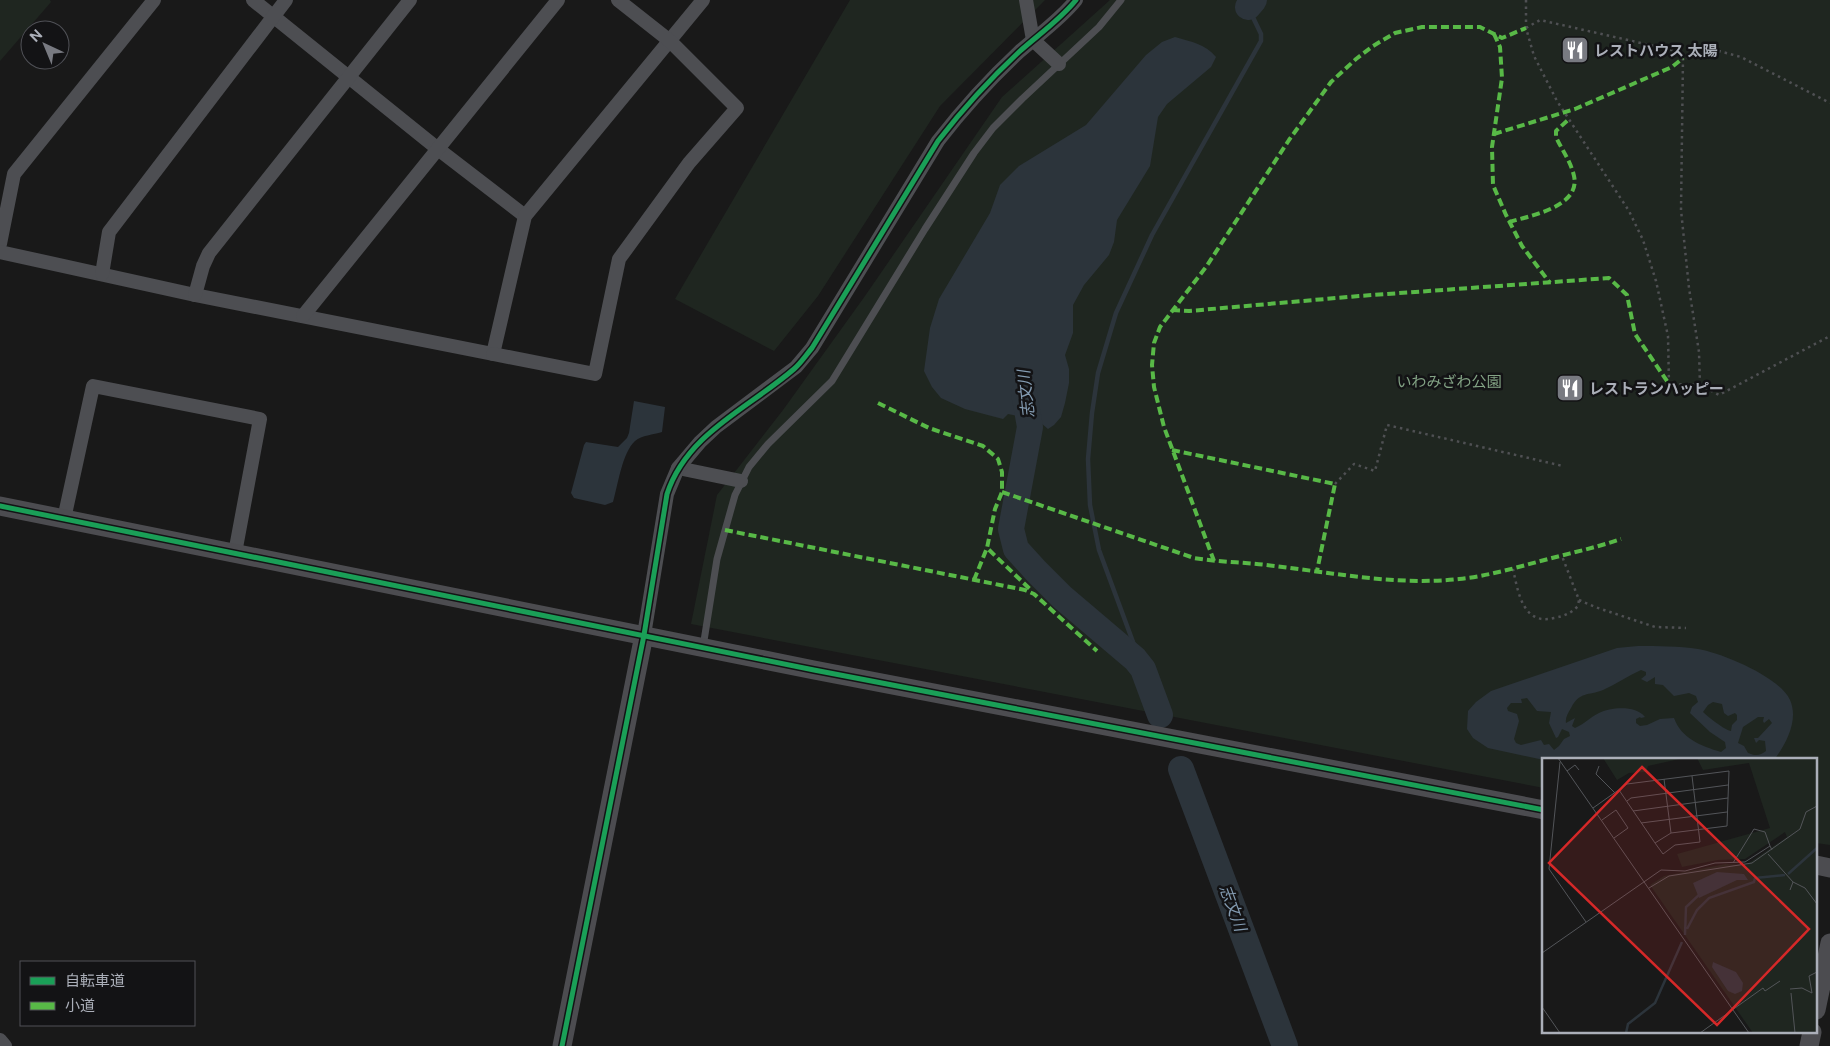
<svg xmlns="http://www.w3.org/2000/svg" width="1830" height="1046" font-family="'Public Sans','Noto Sans JP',sans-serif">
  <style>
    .green { fill: #1f2620 }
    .water { fill: #2c343b; fill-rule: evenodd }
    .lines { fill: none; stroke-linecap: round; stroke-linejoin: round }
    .stream { stroke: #2c343b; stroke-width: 4.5 }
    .river { stroke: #2c343b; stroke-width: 26 }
    .path { stroke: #4f5053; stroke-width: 2.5; stroke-dasharray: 2.5 4; stroke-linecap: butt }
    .lane { stroke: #4d4e52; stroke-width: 7 }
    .street { stroke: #4d4e52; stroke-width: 14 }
    .secondary { stroke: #4c4c50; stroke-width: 19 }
    .quiet { stroke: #58b947; stroke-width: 4; stroke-dasharray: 8 4; stroke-linecap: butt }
    .cycleway-casing { stroke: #131315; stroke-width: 8 }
    .cycleway { stroke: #1a9f57; stroke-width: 5 }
    .labels { text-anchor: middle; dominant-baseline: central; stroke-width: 5; stroke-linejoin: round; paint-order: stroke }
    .poi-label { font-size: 15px; font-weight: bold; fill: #abafb9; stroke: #131315; text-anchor: start }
    .park-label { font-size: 15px; fill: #83a385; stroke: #131315 }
    .water-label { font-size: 16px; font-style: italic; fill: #849cb2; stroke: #131315 }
    .inset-river { fill: none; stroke: #2c343b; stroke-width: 2.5 }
    .inset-road { fill: none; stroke: #535559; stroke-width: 1 }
    .view { fill: #d62828; fill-opacity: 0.15; stroke: #d62828; stroke-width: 2.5 }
    .inset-edge { fill: none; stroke: #abafb9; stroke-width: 2.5 }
  </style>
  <rect width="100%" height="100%" fill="#191919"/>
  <!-- green -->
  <g class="green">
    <path d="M0,0h50l1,2 -51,59z"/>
    <path d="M850,0h195l-105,106 -122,190 -44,55 -99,-52z"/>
    <path d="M1110,0h720v845l-14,-2v-83h-272v28l-853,-164 26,-129 66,-85 82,-114 137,-199z"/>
  </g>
  <!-- water -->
  <g class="water">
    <path d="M1175,37c17,5 30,7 41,20l-5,10 -44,37 -9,13 -8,49 -33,54 -3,22 -5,13 -25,30 -11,20v28l-8,22 4,14v14l-4,20 -4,14 -7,8 -6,4 -7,-6 -4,8 -17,-9 -2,-6 -10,-2 -5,5 -38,-10 -24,-11 -9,-11 -8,-16 6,-43 9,-29 51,-86 10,-28 19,-19 67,-41 60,-70 16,-13z"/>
    <path d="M634,401l31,6 -3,25c-9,3 -20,3 -27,9 -13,12 -17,44 -22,61l-8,3 -31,-7 -3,-5 13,-48 2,-3 32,5 9,-9 2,-5z"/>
    <path d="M1638,646c19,0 41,0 60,3 24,4 82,28 92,51 9,20 -4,44 -16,60h-230l-56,-12 -15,-10 -6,-9 1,-18 8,-9 15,-11 126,-43zM1641,670l5,2v3l-5,4 6,3 8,-5v7l8,1 11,11 15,-3 7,3 2,6 -6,5 -2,6 20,19 15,10 1,6 -5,4c-20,-6 -40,-14 -47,-34l-14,1 -13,6 -7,1 -4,-3v-4l4,-2 1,1 4,-1c-9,-12 -34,-10 -46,-4 -9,4 -14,11 -24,15l-3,-2 3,-8 -9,5c-1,-5 2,-10 5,-15 9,-17 17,-12 32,-18 13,-6 25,-14 38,-20zM1527,698l10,13 14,1 -2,11 7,15 2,-1 4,-8 7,3 1,4 -6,3 -5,7 -5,4 -5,-6 -5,1 -3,-5 -20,5 -5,-2 -2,-4 5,-18 -2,-7 -9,-3 -1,-3 4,-5h11l-1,-4zM1713,702l9,2 2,9 4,3 7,-3 2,2v5l-5,5 -1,6c-5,0 -24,-15 -28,-19l5,-7zM1758,717h6l-1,4 1,2 5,-4 3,4 -14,15h-4l2,5 3,-3 6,1 1,10c-6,5 -11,5 -18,2l-4,-7 -6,-3 5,-16z"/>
  </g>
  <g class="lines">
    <!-- stream -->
    <path class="stream" d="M1143,669l-44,-119 -9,-45 -2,-46 4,-46 6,-40 18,-60 36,-78 109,-194v-7l-13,-27"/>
    <!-- river -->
    <g class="river">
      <path d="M1248,7l6,-7"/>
      <path d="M1024,393l6,34 -19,102 5,20 20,22 26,26 73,62 8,10 17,46"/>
      <path d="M1181,769l104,277"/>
    </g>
    <!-- path -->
    <g class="path">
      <path d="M1526,0v28l8,28 23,45 72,110 14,29 13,41 12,55 1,48 31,1 19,10 111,-59"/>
      <path d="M1526,28l14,-8 136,31 7,7 36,-7 22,6 89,46"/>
      <path d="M1683,58l-2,152 8,78 10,64 1,33"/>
      <path d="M1335,484l19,-20 21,7 12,-46 176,41"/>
      <path d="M1513,569c5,23 10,57 41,49 11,-2 17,-5 24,-12l1,-6 -17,-44"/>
      <path d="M1579,600l16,7 60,20 31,1"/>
    </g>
    <!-- lane -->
    <path class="lane" d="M703,647l14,-88 18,-64 14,-28 19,-23 64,-63 93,-152 49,-76 19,-25 29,-29 77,-72 22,-27"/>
    <!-- street -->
    <g class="street">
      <path d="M253,0l185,149 87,67"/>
      <path d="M1026,0l7,40 26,24"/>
      <path d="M0,244l14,-70 140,-174"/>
      <path d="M0,252l195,43 298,59 32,-138 178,-216"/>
      <path d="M102,274l7,-42 177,-232"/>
      <path d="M195,295l8,-29 6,-13 201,-253"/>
      <path d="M303,316l255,-316"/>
      <path d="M493,354l102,20 24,-115 70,-96 48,-55 -67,-67 -52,-41"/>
      <path d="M678,468l63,13"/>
      <path d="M64,519l29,-133 167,33 -25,134"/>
      <path d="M644,635l23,-141 11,-26 22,-26 16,-15 80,-60 16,-19 126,-207c24,-31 52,-62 81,-89 19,-17 41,-32 57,-52"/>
      <path d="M0,1040l5,6"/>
    </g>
    <!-- secondary -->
    <g class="secondary">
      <path d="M0,506l814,164 730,140"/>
      <path d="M1816,865l14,3"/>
      <path d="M1816,1010l14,-67"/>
      <path d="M562,1046l82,-411"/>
      <path d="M1809,1046l3,-14"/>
    </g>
    <!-- quiet -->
    <g class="quiet">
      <path d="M1494,34l6,13 2,31 -10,69 1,38 13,30 16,31 28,37"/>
      <path d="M1494,134l81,-25 97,-42 11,-9"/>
      <path d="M1509,222c20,-6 72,-15 65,-46 -3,-14 -12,-26 -18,-39v-6l13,-12"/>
      <path d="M1172,310l17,1 170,-15 250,-18 18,17 8,39 34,50"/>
      <path d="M878,403l51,25 54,18 15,13 4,13v20l-7,17 -8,39 45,43"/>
      <path d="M1172,450l163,34 -18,87"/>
      <path d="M1002,492l192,66c24,4 48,4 72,7 64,7 128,21 193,14 31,-3 62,-13 93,-21 23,-6 46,-11 69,-19"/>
      <path d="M725,530l300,60 9,4 63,57"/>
      <path d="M1214,561l-50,-134 -10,-40 -2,-22 2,-22 6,-16 46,-60 83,-127 42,-58 25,-23 17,-13 22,-13 27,-6h58l22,11 24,-10"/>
      <path d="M974,580l13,-32"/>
    </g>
    <!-- cycleway casing -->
    <g class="cycleway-casing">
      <g id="cycleway">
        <path d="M0,506l814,164 730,140"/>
        <path d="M562,1046l82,-411 23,-141c20,-61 82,-86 127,-125 7,-6 12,-14 18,-21l126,-207c24,-31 52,-62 81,-89 19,-17 41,-32 57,-52"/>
      </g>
    </g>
    <!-- cycleway -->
    <use href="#cycleway" class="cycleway"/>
  </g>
  <!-- icons -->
  <defs>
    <g id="restaurant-square" transform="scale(1.4375)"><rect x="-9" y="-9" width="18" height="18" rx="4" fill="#787a81" stroke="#131315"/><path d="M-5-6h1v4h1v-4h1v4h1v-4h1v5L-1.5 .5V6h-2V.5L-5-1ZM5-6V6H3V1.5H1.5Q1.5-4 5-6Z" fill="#fff"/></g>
  </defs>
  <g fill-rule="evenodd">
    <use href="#restaurant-square" x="1575" y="50"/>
    <use href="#restaurant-square" x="1570" y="388"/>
  </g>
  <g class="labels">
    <!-- poi labels -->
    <g class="poi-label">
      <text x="1594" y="50">レストハウス 太陽</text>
      <text x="1589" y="388">レストランハッピー</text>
    </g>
    <!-- park labels -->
    <g class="park-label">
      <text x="1449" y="381">いわみざわ公園</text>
    </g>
    <!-- water labels -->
    <g class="water-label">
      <text transform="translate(1026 394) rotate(-96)">志文川</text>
      <text transform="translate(1233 908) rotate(70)">志文川</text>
    </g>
  </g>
  <!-- overview -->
  <g transform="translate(1542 758)">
    <rect width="275" height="275" fill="#191919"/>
    <path d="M61,0h81l-36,8 -2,6 -17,1 -12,7zM155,0h120v275h-64l-103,-148 14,-9 61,-12 21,1 41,-28 -2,-5 -40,27 -27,1 -36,7 -5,-13 93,-26 -21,-65 -46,7z" fill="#1f2620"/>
    <path d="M175,114l27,2 4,6h-11l-38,18 -6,-15zM171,204l23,10 7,11 -1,8 -7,3 -7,-3 -16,-24z" fill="#2c343b"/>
    <path class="inset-river" d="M246,116l29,-26M213,120l30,-3M145,171l10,-19 12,-12 45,-16 1,-4M143,177l1,-28 14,-13M84,275l2,-9 27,-21 27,-61"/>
    <path class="inset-road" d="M16,0l191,275M18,4l-11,107 37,53M57,8l-3,8 19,19M25,13l8,-6 4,5M122,21l7,54M85,43l4,-3 97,-13M51,50l34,-24 102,-13 -2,55 -56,7 -16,10 -36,-53M91,53l95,-13M60,62l14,-10 12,18 -14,10M99,65l86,-11M113,85l8,11 12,-9 25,-3 -8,-66M226,96l25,28 -3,8M191,105l21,-34 11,3 5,14M251,124l12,6 12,16M107,130l20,-12 83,-13 48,-34 6,-17 11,-6M0,195l119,-83 24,1 30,-8 30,-1 25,-16 2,4M248,231l12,-1 10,5 -3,-17 8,-4M249,235l4,40M0,249l18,26M158,275l63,-45 2,3 15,-10"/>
    <path class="view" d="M100,9l167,162 -92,96 -168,-162z"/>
    <rect width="275" height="275" class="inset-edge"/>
  </g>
  <!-- legend -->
  <rect x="20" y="961" width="175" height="65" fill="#131315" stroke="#505157"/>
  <rect x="30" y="977" width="25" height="8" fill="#1a9f57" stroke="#505157"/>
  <text x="65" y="986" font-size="15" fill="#abafb9">自転車道</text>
  <rect x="30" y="1002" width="25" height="8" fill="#58b947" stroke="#505157"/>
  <text x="65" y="1011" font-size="15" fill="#abafb9">小道</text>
  <!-- north arrow -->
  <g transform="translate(45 45) rotate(316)"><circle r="24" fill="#131315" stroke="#505157"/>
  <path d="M0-4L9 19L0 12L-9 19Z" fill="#787a81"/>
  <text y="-8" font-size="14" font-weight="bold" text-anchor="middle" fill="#abafb9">N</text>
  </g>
</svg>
